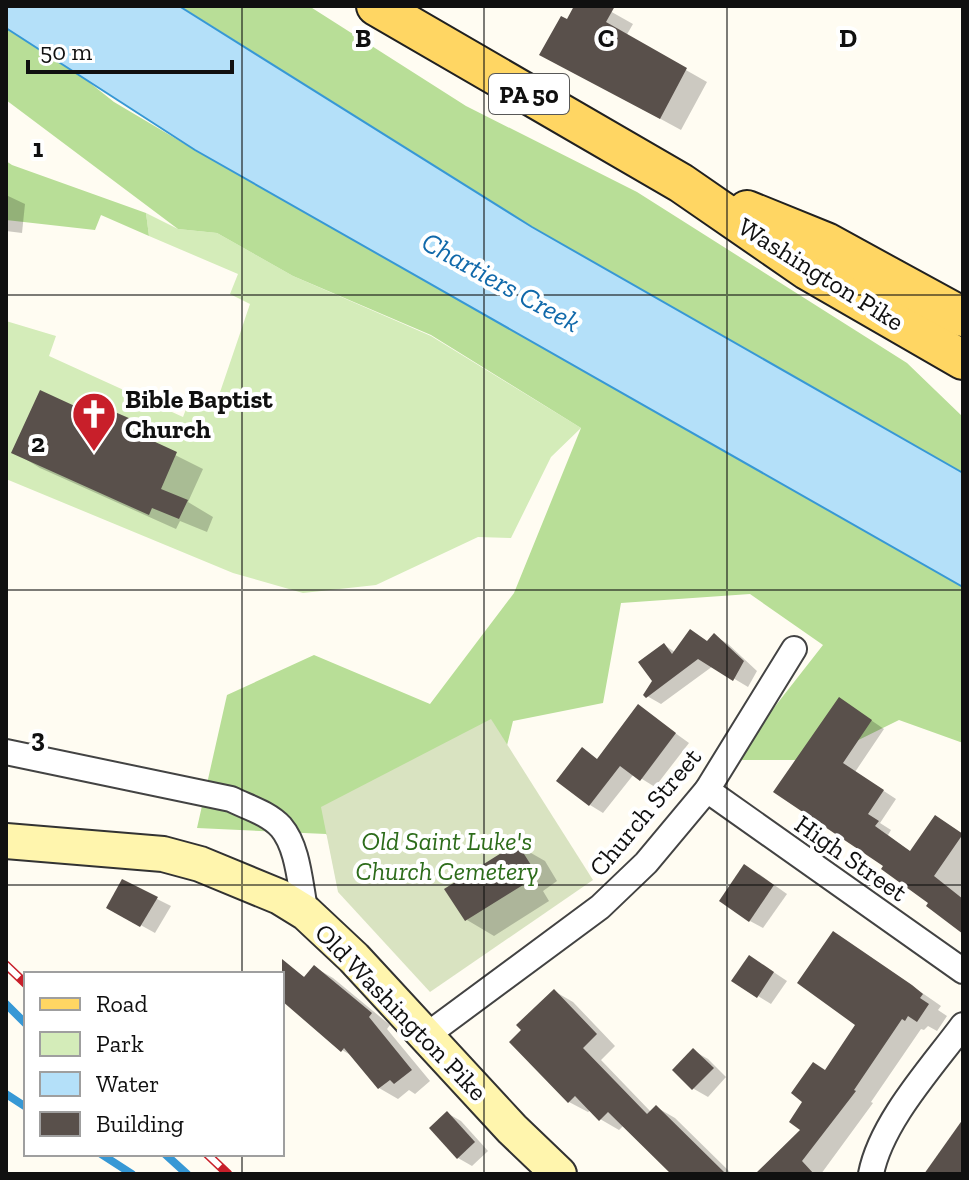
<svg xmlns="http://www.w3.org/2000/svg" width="969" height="1180" font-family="'Zilla Slab',serif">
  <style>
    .green { fill: #d4ecb9 }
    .forest { fill: #b8de97 }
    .cemetery { fill: #d9e3c1 }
    .water { fill: #b4e0f9; stroke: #3798d5; stroke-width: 2 }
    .shadow { fill: #0003 }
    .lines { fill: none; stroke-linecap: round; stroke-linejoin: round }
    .stream { stroke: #3798d5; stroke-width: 8 }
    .building { fill: #59504b }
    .street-casing { stroke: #434343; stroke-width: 28 }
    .secondary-casing { stroke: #323232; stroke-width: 38 }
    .primary-casing { stroke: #212121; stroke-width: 42 }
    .street { stroke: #fff; stroke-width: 24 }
    .secondary { stroke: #fff5ad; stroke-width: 34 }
    .primary { stroke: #ffd663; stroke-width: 38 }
    .rail-casing { stroke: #c81f2a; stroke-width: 9 }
    .rail { stroke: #fff; stroke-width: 6; stroke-dasharray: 18; stroke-linecap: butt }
    .grid { fill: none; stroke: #101010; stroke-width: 2; stroke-opacity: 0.55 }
    .labels { text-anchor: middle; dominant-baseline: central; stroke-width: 8; stroke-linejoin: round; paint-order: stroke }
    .shield { fill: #fff; stroke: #585858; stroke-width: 2 }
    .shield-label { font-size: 24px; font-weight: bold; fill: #101010 }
    .street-label { font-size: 26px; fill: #101010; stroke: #fff }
    .poi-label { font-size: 26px; font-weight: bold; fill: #101010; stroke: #fff; text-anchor: start }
    .park-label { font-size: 26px; font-style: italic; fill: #2d6c1b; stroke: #fff }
    .water-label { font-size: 28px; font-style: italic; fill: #1169aa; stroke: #fff }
    .grid-label { font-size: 26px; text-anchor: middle; font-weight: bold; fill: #101010; stroke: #fff; stroke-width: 8; stroke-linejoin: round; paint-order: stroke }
  </style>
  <rect width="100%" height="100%" fill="#fffcf2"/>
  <!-- green -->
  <path class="green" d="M146,213l32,16 39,4 76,43 138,60 150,92 -30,29 -40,81 -33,-1 -102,48 -73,8 -70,-20 -227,-94v-158l50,15 -7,20 134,61 8,-21 25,8 34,-100 -20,-10 8,-20 -89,-38z"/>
  <!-- forest -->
  <g class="forest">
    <path d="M180,6h129l157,100 171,86 270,171 56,54v56l-431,-246z"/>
    <path d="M6,28l74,47 34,27 81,48 768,437v156l-64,-23 -81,40h-76l-1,-10 82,-105 -73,-51 -129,9 -18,100 -90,18 -32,130 -69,65 -86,-82 -129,-6 30,-133 87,-40 116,49 84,-111 67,-165 -150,-93 -138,-59 -76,-43 -39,-4 -172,-129z"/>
    <path d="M6,161l6,4 134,48 3,23 -48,-21 -6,15 -89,-10z"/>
  </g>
  <!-- cemetery -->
  <path class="cemetery" d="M491,719l102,161 -163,112 -92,-100 -17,-85z"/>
  <!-- water -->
  <path class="water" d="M6,6h173l353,221 431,246v114l-768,-437 -189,-122z"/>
  <!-- shadow -->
  <g class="shadow">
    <path d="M576,6h25l32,18 -7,12 81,46 -26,48 -118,-64 5,-44z"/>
    <path d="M6,195l19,9 -3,29 -16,-2z"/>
    <path d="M130,421l26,15 -3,8 50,25 -15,33 25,15 -6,15 -27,-11 -4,8 -136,-61 -26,-16 90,-30z"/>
    <path d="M715,636l13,8 29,27 -9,16 -35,-21 -52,38 -14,-8 8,-15 9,-36 11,7 34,-9z"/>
    <path d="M639,707l50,36 -34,44 -21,-13 -31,39 -13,-8 8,-45z"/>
    <path d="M853,708l31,21 -29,43 41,27 -16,24 11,7 -3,5 24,18 37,-28 14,10v97l-77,-67 -110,-74z"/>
    <path d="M517,845l28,16 12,20 -14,10 6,10 -55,35 -27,-16z"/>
    <path d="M759,874l28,20 -24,34 -13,-7z"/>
    <path d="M123,882l48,24 -16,27 -47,-26z"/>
    <path d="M852,945l79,54 10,7 -3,4 9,6 -10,15 -9,-5 -4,4 -3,-1 -50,73 2,1 -52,71h-63l45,-45 23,-57 32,-47z"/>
    <path d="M763,965l24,16 -16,23 -13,-8z"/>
    <path d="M314,967l19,11 57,47 -3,4 43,52 -15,13 -6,-4 -11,9 -19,-11 -25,-31 -12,-7 -60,-51v-19l9,-11 15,9z"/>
    <path d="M554,991l19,11 42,44 -14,14 50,52 5,-5 19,11 57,56h-63l1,-4 -46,-45 -5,5 -19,-11 -9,-9 -3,2 -19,-10z"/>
    <path d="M694,1051l14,8 18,18 -18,20 -14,-8 -19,-19z"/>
    <path d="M447,1113l14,8 27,30 -16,15 -14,-8z"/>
  </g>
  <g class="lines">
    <!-- stream -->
    <g class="stream">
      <path d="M6,1004l20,20"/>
      <path d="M6,1094l20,13"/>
      <path d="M101,1154l31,20"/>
      <path d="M165,1154l22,20"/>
    </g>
  </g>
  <!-- building -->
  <g class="building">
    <path d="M574,6h41l-9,16 81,46 -27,51 -121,-64 22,-39 6,3z"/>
    <path d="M40,390l63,29 5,-10 23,10 -4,10 50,23 -16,37 27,11 -9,19 -27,-11 -3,7 -138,-62z"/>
    <path d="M690,629l17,12 7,-8 30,28 -11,20 -35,-22 -52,39 -3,-3 9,-14 -14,-19 26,-19 8,11z"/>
    <path d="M839,697l33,23 -29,43 41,27 -16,24 11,7 -4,5 35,25 25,-36 28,19 -29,42 29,23v35l-37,-28 2,-3 -47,-34 2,-3 -110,-74z"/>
    <path d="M638,704l38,29 -36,48 -20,-15 -31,40 -33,-25 26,-34 15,12z"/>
    <path d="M517,843l14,22 -14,10 6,10 -58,36 -21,-32z"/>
    <path d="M744,864l30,21 -25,37 -30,-21z"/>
    <path d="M122,879l36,18 -18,30 -34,-19z"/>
    <path d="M833,931l79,54 11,9 -3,4 9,6 -12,18 -9,-6 -3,5 -3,-2 -48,71 2,1 -54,70 12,13h-59l45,-44 -11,-8 13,-20 -11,-9 22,-31 12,8 30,-45 -58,-42z"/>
    <path d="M749,955l25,17 -17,26 -26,-17z"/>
    <path d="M282,959l22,18 10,-12 58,48 -3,4 43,53 -18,14 -4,-4 -12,9 -34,-41 -3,4 -59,-51z"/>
    <path d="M554,989l43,45 -14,14 64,66 9,-9 70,69h-55l-63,-62 -9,9 -24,-25 -7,7 -59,-61 12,-12 -5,-5z"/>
    <path d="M693,1048l21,20 -22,22 -20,-20z"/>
    <path d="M447,1111l28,31 -18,17 -28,-31z"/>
    <path d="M963,1119v55h-39z"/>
  </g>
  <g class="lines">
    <!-- street casing -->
    <g class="street-casing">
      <g id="street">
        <path d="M6,752l225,47c16,8 37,14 50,28 18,21 19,60 25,86"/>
        <path d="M707,790l256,181"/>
        <path d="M427,1035l173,-128 46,-44 61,-73 87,-141"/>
        <path d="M871,1174c10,-52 61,-107 92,-149"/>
      </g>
    </g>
    <!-- secondary casing -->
    <g class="secondary-casing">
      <path id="secondary" d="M6,841l157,13 37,10 80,33 26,16 48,45 158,171 47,45"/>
    </g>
    <!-- primary casing -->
    <g class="primary-casing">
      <g id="primary">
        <path d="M376,6l305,177 126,87 156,90"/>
        <path d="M747,210l79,32 137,75"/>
      </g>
    </g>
    <!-- street -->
    <use href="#street" class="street"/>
    <!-- secondary -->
    <use href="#secondary" class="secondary"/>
    <!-- primary -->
    <use href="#primary" class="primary"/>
    <!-- rail casing -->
    <g class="rail-casing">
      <g id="rail">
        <path d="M6,965l20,19"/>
        <path d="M207,1154l21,20"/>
      </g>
    </g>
    <!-- rail -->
    <use href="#rail" class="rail"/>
  </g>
  <!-- grid -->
  <path class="grid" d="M242,6v968M484,6v1168M727,6v1168M6,295h957M6,590h957M6,885h957M242,1154v20"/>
  <!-- icons -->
  <defs>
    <g id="church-pin" transform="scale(2.3)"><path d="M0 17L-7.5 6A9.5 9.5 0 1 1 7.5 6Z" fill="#c81f2a" stroke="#fff"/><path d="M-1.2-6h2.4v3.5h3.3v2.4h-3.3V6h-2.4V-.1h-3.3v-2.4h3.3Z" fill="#fff"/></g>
  </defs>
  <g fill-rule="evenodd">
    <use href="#church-pin" x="94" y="414"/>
  </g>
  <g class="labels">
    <!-- shield labels -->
    <rect class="shield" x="489" y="74" width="80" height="40" rx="6"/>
    <g class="shield-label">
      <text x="529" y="94">PA 50</text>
    </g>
    <!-- street labels -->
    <g class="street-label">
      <text transform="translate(821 274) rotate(32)">Washington Pike</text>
      <text transform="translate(645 812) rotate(-50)">Church Street</text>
      <text transform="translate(851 858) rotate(35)">High Street</text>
      <text transform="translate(401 1012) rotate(46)">Old Washington Pike</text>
    </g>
    <!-- poi labels -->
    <g class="poi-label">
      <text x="125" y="399">Bible Baptist<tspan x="125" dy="30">Church</tspan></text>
    </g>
    <!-- park labels -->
    <g class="park-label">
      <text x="447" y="841">Old Saint Luke's<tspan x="447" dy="30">Church Cemetery</tspan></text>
    </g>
    <!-- water labels -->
    <g class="water-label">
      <text transform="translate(501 282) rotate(29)">Chartiers Creek</text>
    </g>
  </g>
  <g class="grid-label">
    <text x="363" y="47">B</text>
    <text x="606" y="47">C</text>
    <text x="848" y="47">D</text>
    <text x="38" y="157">1</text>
    <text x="38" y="452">2</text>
    <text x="38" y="747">3</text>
  </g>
  <!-- border -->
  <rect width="969" height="1180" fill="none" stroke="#101010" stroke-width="16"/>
  <!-- legend -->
  <rect x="24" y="972" width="260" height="184" fill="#ffffff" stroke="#9f9f9f" stroke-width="2"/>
  <rect x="40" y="998" width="40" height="12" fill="#ffd663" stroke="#9f9f9f" stroke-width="2"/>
  <text x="96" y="1012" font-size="24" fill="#101010">Road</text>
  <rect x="40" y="1032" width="40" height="24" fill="#d4ecb9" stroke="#9f9f9f" stroke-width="2"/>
  <text x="96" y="1052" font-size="24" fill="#101010">Park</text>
  <rect x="40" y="1072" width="40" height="24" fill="#b4e0f9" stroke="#9f9f9f" stroke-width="2"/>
  <text x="96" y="1092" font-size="24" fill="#101010">Water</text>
  <rect x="40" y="1112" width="40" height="24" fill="#59504b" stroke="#9f9f9f" stroke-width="2"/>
  <text x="96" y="1132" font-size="24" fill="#101010">Building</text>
  <!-- scale -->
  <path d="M28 60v12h204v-12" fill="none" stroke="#101010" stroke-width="4"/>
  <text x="40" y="60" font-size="24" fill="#101010" stroke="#ffffff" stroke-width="6" paint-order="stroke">50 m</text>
</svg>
